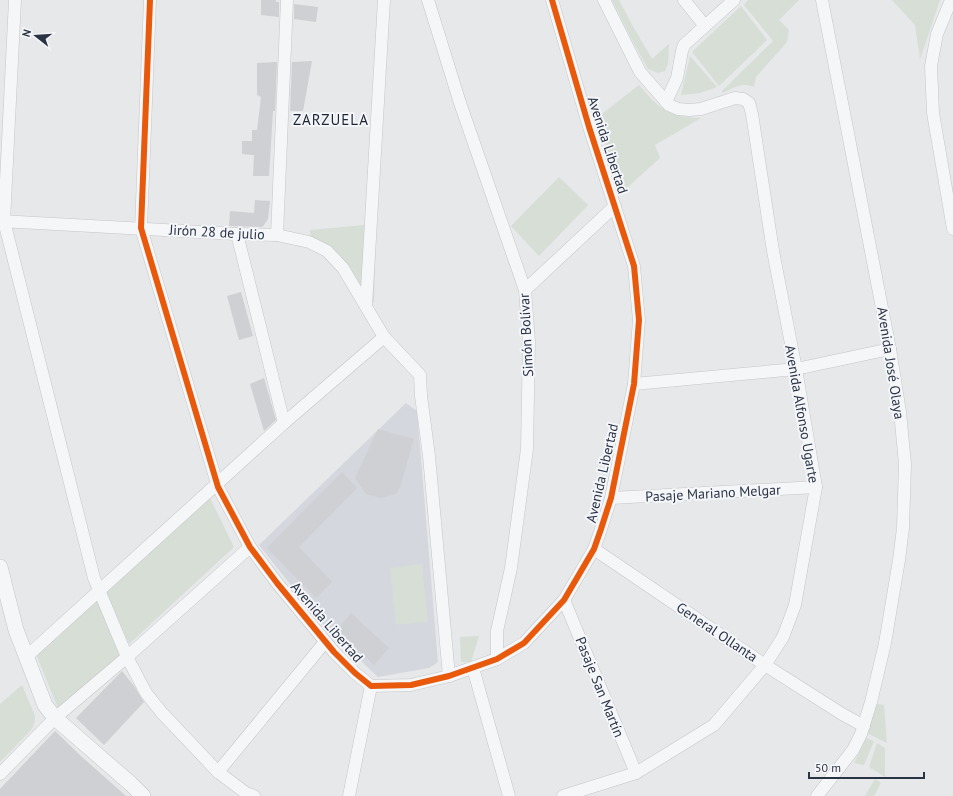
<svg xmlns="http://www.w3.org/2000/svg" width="953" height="796" font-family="'PT Sans',sans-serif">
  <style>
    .built { fill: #d4d7dd }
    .green { fill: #d6ded6 }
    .building { fill: #ced0d3 }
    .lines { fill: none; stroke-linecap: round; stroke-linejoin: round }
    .minor-casing { stroke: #c4c6c8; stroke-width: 13 }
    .tertiary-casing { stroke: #c4c6c8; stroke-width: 16 }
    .minor { stroke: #f5f6f7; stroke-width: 12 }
    .tertiary { stroke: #f5f6f7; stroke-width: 15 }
    .cycleway-casing { stroke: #f4f6f9; stroke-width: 8 }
    .cycleway { stroke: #e8590c; stroke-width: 6 }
    .labels { text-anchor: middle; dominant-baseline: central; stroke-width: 4; stroke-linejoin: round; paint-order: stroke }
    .street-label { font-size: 14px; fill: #2b3445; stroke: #f4f6f9 }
    .neighbourhood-label { font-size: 15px; letter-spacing: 1px; fill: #1d2536; stroke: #f4f6f9 }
  </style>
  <rect width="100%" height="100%" fill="#e6e8ea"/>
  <!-- built -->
  <path class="built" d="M406,403l11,8 21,251 -9,6 -51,9 -57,-54 -62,-78z"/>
  <!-- green -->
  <g class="green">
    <path d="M612,0h7l12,23 21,36 17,-15 -1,19 -3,8 -7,2 -10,-4 -17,-31z"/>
    <path d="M748,0h51l-20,20 10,10 -2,12 -31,35 -2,10c-12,-5 -20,0 -31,6l-1,-2 51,-50 -29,-36z"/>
    <path d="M892,0h48l-20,59 -5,-34z"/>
    <path d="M741,6l26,34 -48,46 -27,-34z"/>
    <path d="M690,56l27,31 -17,6 -19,2z"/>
    <path d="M639,85c20,24 29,32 62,33l-46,27 5,13 -41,37 -21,-78z"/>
    <path d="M559,177l29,28 -49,51 -28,-30z"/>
    <path d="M376,224l-2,79 -46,-55 -17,-11 -1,-7z"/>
    <path d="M209,496l25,51 -105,97 -23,-53z"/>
    <path d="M422,564l6,58 -32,3 -6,-57z"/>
    <path d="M97,599l23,57 -62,52 -22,-54z"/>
    <path d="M479,636l-8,26h-10l-1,-25z"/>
    <path d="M22,685l13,31v5l-3,8 -32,33v-58z"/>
    <path d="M877,704l7,1 3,38 -20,-10z"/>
    <path d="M866,738l8,3 -10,24 -10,-2z"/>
    <path d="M877,743l8,5v29l-16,-10z"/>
    <path d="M875,779l6,4 -7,13h-9z"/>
  </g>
  <!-- building -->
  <g class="building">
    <path d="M261,0h15v2h3v15l-18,-2z"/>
    <path d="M294,4l24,3 -2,15 -22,-3z"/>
    <path d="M312,61l-9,50h-13l2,-49z"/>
    <path d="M277,62l-2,49h-2l-4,65h-16l1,-21 -12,-1v-13h10v-11h5l4,-33 -4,-2v-32z"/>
    <path d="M255,200l15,1 -2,18 -4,6 -2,2 -33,-1 1,-15 24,2z"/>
    <path d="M241,292l12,44 -14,4 -12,-44z"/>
    <path d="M264,378l12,42 -12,11 -14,-47z"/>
    <path d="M378,429l36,10 -14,48 -4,7 -15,4 -15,-4 -11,-16z"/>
    <path d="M342,472l15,16 -58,59 33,35 -16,16 -49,-50z"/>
    <path d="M351,613l38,35 -15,17 -37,-35z"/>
    <path d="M122,671l12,15 10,16 -40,43 -28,-27z"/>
    <path d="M55,731l27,26 44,39h-126v-7z"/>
  </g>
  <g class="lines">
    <!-- minor casing -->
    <g class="minor-casing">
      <g id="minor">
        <path d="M15,0l-11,221 90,357 33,79 19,36 16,20 56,59 28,21 8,3"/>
        <path d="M150,0l-9,228 77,259 32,60 27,36 57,69 21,21 16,13 40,-1 38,-9 48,-17 27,-16 40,-43 30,-51 7,-20 10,-31 23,-114 5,-64 -5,-54 -45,-139 -37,-127"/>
        <path d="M428,0l32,103 65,187 4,52 -2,107 -16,119 -14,63v28"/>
        <path d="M684,0l21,26 29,-26"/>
        <path d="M951,0l-14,34 -6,32 2,47 20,116"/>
        <path d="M666,102l11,-24 5,-27 2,-6 21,-19"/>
        <path d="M0,221l237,13 40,1 32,7 18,9 16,17 41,69 36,38 1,21 8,60 20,220"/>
        <path d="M237,234l47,189"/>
        <path d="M277,235l10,-235"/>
        <path d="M525,290l90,-84"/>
        <path d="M366,306l18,-306"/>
        <path d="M634,384l162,-15 94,-20"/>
        <path d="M611,498l205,-11"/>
        <path d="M594,549l171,116 77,49 22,12"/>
        <path d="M564,600l72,173"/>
        <path d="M26,657l258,-234 100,-86"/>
        <path d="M473,668l36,128"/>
        <path d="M218,772l107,-130"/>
        <path d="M0,774l55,-56 72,-61 123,-110"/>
        <path d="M349,796l22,-110"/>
        <path d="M563,796l73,-23 78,-48 51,-60 18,-28 12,-32 21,-118 -20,-118 -23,-118 -21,-137 -3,-11 -6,-4 -8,-1 -34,11 -12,1 -11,-1 -9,-4 -29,-33 -36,-72"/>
        <path d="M817,796l36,-46 8,-16 10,-32 14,-59 14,-83 4,-32 2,-64 -5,-52 -10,-63 -68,-349"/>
      </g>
    </g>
    <!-- tertiary casing -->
    <g class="tertiary-casing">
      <path id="tertiary" d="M0,567l16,63 29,75 10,13 76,66 12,12"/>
    </g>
    <!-- minor -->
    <use href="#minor" class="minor"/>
    <!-- tertiary -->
    <use href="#tertiary" class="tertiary"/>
    <!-- cycleway casing -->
    <g class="cycleway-casing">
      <path id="cycleway" d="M150,0l-9,228 77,259 32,60 27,36 57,69 21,21 16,13 40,-1 38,-9 48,-17 27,-16 40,-43 30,-51 7,-20 10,-31 23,-114 5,-64 -5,-54 -45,-139 -37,-127"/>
    </g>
    <!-- cycleway -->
    <use href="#cycleway" class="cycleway"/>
  </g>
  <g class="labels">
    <!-- street labels -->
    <g class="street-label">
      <text transform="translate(608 145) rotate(72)">Avenida Libertad</text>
      <text transform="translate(217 232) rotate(3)">Jirón 28 de julio</text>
      <text transform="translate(526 335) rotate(-93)">Simón Bolívar</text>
      <text transform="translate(891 363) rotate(81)">Avenida José Olaya</text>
      <text transform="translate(802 414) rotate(80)">Avenida Alfonso Ugarte</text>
      <text transform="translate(602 473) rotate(-77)">Avenida Libertad</text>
      <text transform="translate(713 493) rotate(-3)">Pasaje Mariano Melgar</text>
      <text transform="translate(327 622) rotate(49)">Avenida Libertad</text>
      <text transform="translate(717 632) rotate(34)">General Ollanta</text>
      <text transform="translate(600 687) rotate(68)">Pasaje San Martín</text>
    </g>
    <!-- neighbourhood labels -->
    <g class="neighbourhood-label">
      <text x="331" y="119">ZARZUELA</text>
    </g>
  </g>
  <!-- north arrow -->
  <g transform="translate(36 36) rotate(287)" stroke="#f4f6f9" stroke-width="3" paint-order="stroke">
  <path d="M0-3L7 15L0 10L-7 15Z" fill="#2b3445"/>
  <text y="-6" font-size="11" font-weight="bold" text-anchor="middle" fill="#2b3445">N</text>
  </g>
  <!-- scale -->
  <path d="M809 772v6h115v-6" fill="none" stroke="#2b3445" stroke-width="2"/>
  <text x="815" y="772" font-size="12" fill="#2b3445" stroke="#f4f6f9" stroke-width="3" paint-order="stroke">50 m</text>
</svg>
